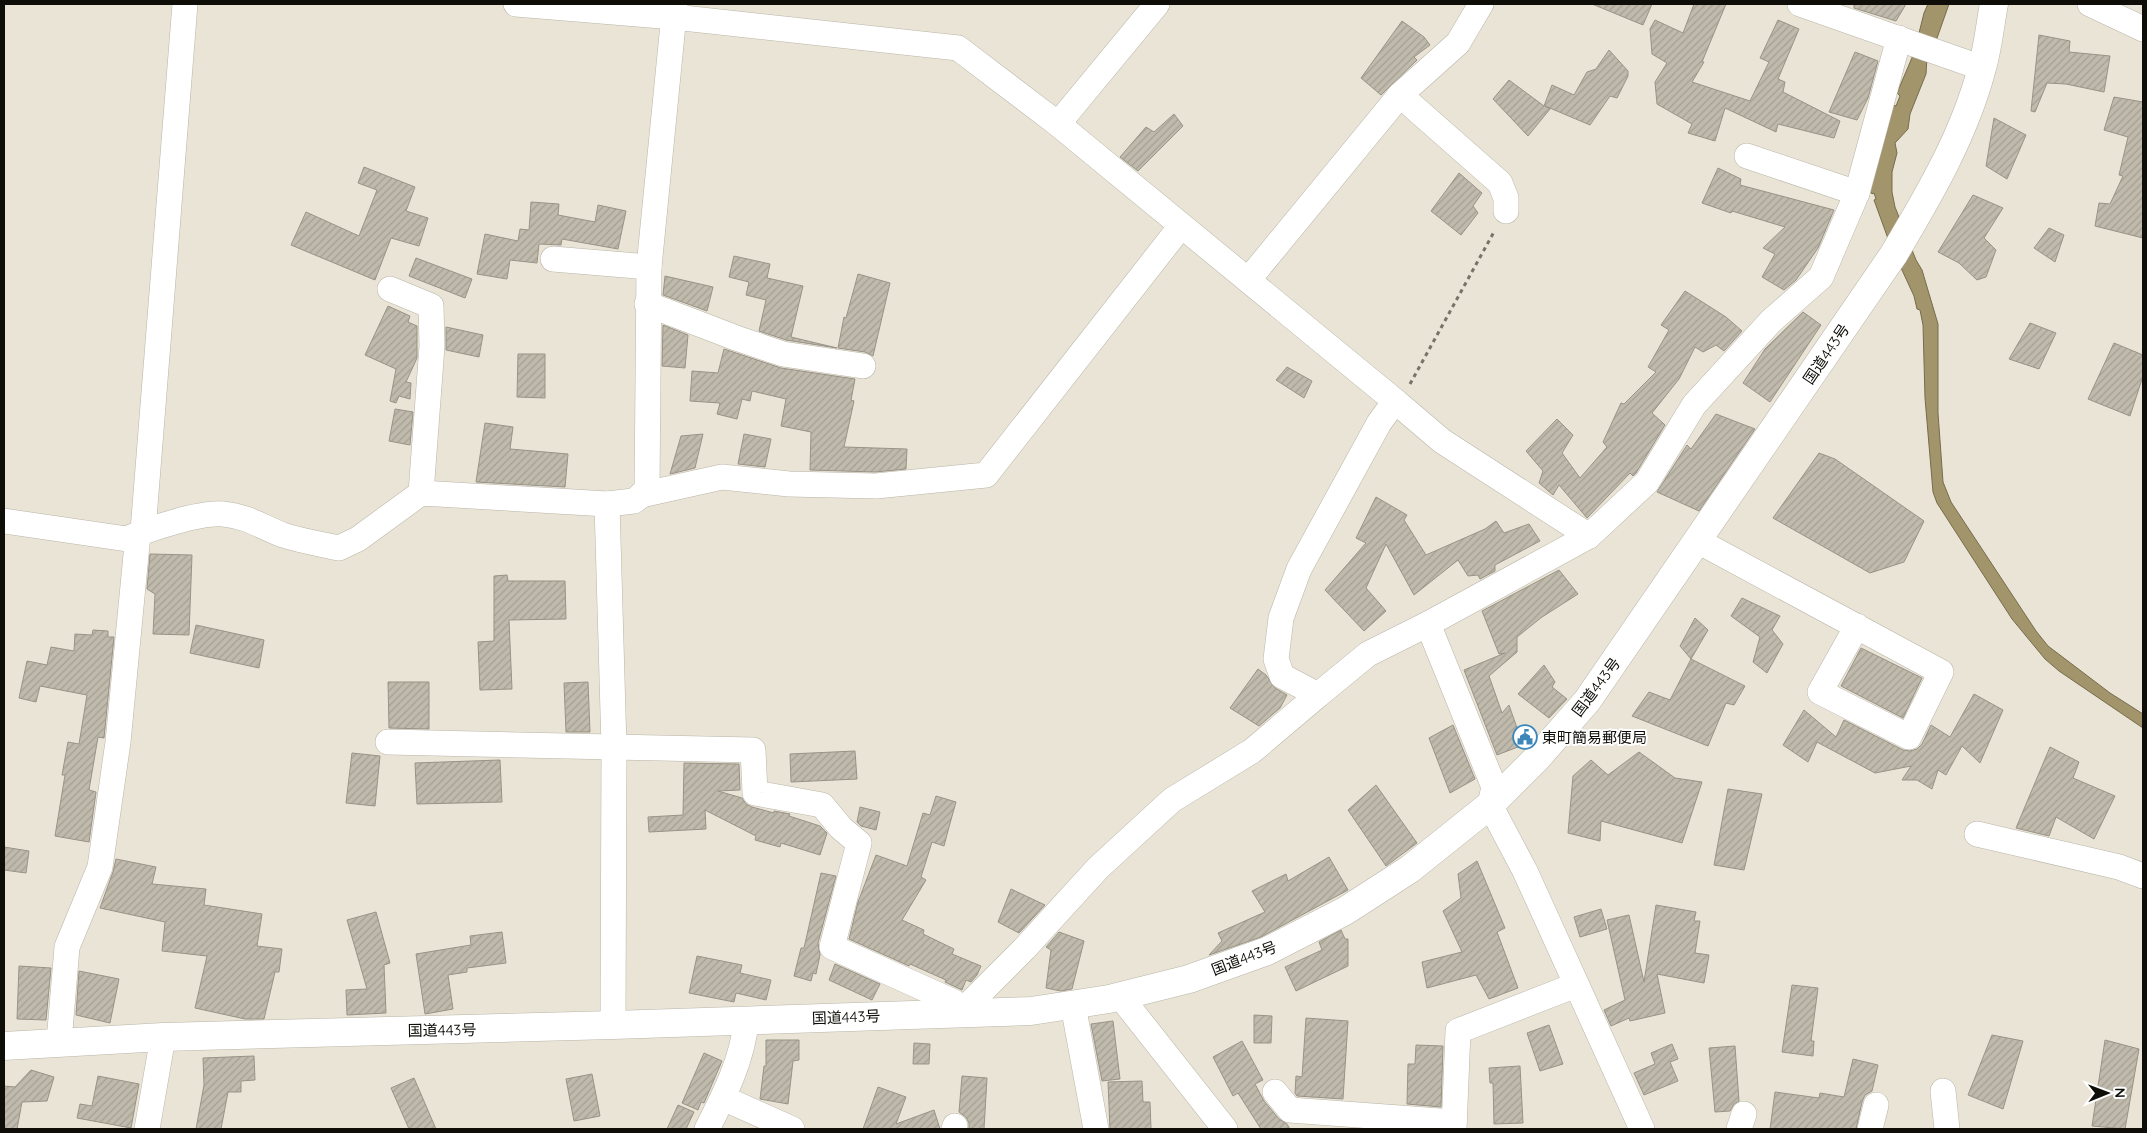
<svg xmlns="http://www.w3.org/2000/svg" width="2147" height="1133" font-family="Quicksand,'Noto Sans JP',sans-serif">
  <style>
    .water { fill: #a2946b; stroke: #766c4d }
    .building { fill: url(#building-hatch); stroke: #989386 }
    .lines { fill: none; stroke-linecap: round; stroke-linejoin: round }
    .minor-casing { stroke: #b9b5a7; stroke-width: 26 }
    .highway-casing { stroke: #b9b5a7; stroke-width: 29 }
    .path { stroke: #767369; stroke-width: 3; stroke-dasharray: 4 4; stroke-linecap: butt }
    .minor { stroke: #fff; stroke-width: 25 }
    .highway { stroke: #fff; stroke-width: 28 }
    .labels { text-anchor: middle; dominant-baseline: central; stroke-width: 4; stroke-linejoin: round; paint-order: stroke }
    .street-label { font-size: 15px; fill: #0e0d08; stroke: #fff }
    .poi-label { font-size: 15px; fill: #0e0d08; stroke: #fff; text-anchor: start }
  </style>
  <defs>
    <pattern id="building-hatch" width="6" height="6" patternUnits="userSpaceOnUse" patternTransform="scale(1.25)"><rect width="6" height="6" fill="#bfbaac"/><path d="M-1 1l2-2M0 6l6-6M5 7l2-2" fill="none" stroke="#a39f92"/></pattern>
  </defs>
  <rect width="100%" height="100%" fill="#e9e4d6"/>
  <!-- water -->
  <path class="water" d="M1928,4h21l-13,37 -9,16 -1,17 -16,40 -2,15 -13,14 2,10 -5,19v20l3,15 21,53 6,10 16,54v89l5,69 8,20 85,129 12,15 62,47 33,21v14l-84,-57 -14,-12 -33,-40 -75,-116 -4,-11 -8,-94 -2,-73 -3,-15 -3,-1 -3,-13 -24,-52 -16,-44 2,-1 -2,-6 -2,1 -4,-6c8,-27 19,-57 25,-83l3,1 4,-10 -3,-3 17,-40 10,-40z"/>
  <!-- building -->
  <g class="building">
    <path d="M1592,4h60l-9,21z"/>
    <path d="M1694,4h32l-24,58h2l-12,20 58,19 19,-39 -9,-4 18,-38 21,9 -21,50 7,3 -2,10 57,29 -6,17 -56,-14 -2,8 -51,-24 -10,33 -27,-8 4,-9 -35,-20 -2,-22 12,-19 -15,-9 -2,-25 5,-9 28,13z"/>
    <path d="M1854,4h52l-10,17 -42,-13z"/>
    <path d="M1402,21l22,16 6,8 -16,12 3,3 -36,35 -20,-17z"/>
    <path d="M2039,35l31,6 -1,11 41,4 -6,36 -38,-8 -19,-1 -12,29 -4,-1z"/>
    <path d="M1609,50l19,21v5l-11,22 -7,-2 -20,29 -45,-19 5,3 -22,27 -35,-37 16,-19 35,26 8,-21 22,10 13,-23 9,-3z"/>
    <path d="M1855,52l23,9 -10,37 -11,22 -28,-8z"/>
    <path d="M2114,97l29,5v136l-48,-12 4,-23 11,1 13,-28 -4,-1 9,-38 -24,-7z"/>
    <path d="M1174,114l9,12 -45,45 -18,-14 26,-30 8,5z"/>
    <path d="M1994,118l32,17 -19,44 -21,-13z"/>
    <path d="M364,167l51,20 -9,24 22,7 -9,28 -28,-8 -16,42 -84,-35 15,-33 53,24 18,-46 -19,-7z"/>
    <path d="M1718,168l23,11 -1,6 94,25 -16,38 -22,32 -12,10 -22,-13 13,-23 -12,-6 22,-21 -53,-16 -1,2 -29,-10z"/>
    <path d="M1459,173l23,20 -9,13 5,7 -17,22 -30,-24z"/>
    <path d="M1973,195l30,13 -19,30 12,12 -10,27 -9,3 -18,-17 -21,-11z"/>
    <path d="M531,202l28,2 -1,11 37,7 3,-17 28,6 -8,38 -56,-10 -1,6 -22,-1 -2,19 -27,-3 -3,19 -30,-5 8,-40 33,7 2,-12 9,1z"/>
    <path d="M2049,228l15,7 -9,27 -21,-14z"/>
    <path d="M734,256l36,8 -3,14 36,8 -12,51 46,11 -51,-8 -27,-9 7,-31 -20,-5 3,-13 -20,-5z"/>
    <path d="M416,258l56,21 -7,19 -56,-22z"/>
    <path d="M858,274l32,9 -17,73 -8,-4 -27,-4 6,-31 2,1z"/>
    <path d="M665,276l48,11 -6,24 -44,-16z"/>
    <path d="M1685,291l41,26 16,14 -18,20 -8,-6 -13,7 -8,-5 -16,32 -27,34 13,12 -29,48 -3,3 -3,-3 -43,45 -28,-33 -6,10 -14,-12 4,-12 -17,-20 31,-32 16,16 -11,18 18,25 27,-31 -4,-5 18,-39 3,1 32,-32 -8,-5 21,-37 -8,-5z"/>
    <path d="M388,306l22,10 -2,6 9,4v32l-11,24 5,1 -1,16 -11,-3 -3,7 -6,-2 6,-32 -31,-14z"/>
    <path d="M1803,312l18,13 -51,77 -27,-19 22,-34z"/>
    <path d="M2030,323l26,10 -17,36 -30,-10z"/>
    <path d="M663,325l25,10 -3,33 -23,-2z"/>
    <path d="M446,327l37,8 -4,22 -33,-7z"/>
    <path d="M2114,343l29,12v21l-13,40 -42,-17z"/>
    <path d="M724,349l57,19 74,11 -4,21 3,1 -10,46 63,2 -1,20 -31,3 -65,-2 1,-38 -30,-6 5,-27 -34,-8 -2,10 -8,-2 -5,20 -20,-5 3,-11 -30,-2 2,-30 26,2z"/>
    <path d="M518,354h27v44l-28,-1z"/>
    <path d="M1287,367l25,14 -8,17 -28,-18z"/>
    <path d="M395,409l18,3 -3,33 -21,-4z"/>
    <path d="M1716,414l39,15 -56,82 -42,-19 30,-47 4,4z"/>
    <path d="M485,423l28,4 -3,22 58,5 -3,33 -89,-5z"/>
    <path d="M703,434l-8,34 -25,6 11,-38z"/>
    <path d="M744,434l27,5 -6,28 -27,-3z"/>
    <path d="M1819,453l16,6 89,62 -20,41 -34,11 -97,-55z"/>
    <path d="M1376,497l31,18 -3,5 22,35 59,-26 11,-8 8,12 25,-9 11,17 -45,24v6l-15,8 -2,-4 -10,1 -10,-16 -44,35 -28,-51 -20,44 20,23 -22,20 -39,-41 41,-47 -10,-5z"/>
    <path d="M150,554l42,1 -3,80 -36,-1 2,-40 -8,-5z"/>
    <path d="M1559,570l19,24 -36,23 -25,20v15l-28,24 13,37 7,-8 14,40 -26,10 -33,-85 41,-17 -6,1 -17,-43z"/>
    <path d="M507,575l1,6h57l1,38 -57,1 3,69 -32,1 -2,-48 16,-1v-65z"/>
    <path d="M1742,598l38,18 -8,14 11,14 -16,29 -14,-11 7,-25 -29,-21z"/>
    <path d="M1695,618l13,12 -17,29 -11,-13z"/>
    <path d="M196,625l68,15 -5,28 -69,-15z"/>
    <path d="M93,630l15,1v6h6l-10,101 -6,-1 -9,53 7,2 -7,50 -34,-6 10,-61h-3l6,-33 11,2 8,-49 -47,-9 -4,16 -17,-4 8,-37 20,4 4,-18 23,4 1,-17 17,1z"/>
    <path d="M1861,648l61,30 -19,40 -62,-32z"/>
    <path d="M1691,659l54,27 -11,19 -8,-2 -18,43 -76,-30 17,-24 21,8z"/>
    <path d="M1544,665l11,17 -3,5 15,12 -18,19 -31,-24z"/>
    <path d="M1258,669l8,6 9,13 12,7 -7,13 -21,18 -29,-18z"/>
    <path d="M388,682h41v47l-40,-1z"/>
    <path d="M588,682l2,50h-24l-2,-49z"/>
    <path d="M1974,694l29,16 -23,53 -18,-17 -16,29 -8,-5 -6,19 -15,-9h-15l9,-14 -36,7 -58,-31 -9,20 -25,-17 21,-35 32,27 8,-17 59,30 7,1 7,-2 5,-5 9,-19 19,12z"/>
    <path d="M1453,725l22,54 -25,14 -21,-55z"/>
    <path d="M2050,747l29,15 -6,16 42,18 -21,43 -38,-22 -7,19 -33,-8z"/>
    <path d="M855,751l2,28 -66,3 -1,-28z"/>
    <path d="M1639,752l36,26 27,4 -20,61 -81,-22 -1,20 -32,-8 5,-57 18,-16 17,15z"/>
    <path d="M352,753l28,3 -5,50 -29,-3z"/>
    <path d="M500,760l2,42 -85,2 -2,-41z"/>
    <path d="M684,763l55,1 1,26 -22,1 24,7 4,6 6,3 22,6v-2l16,3 -1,2 31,10 7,7 -7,22 -39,-12 -1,4 -25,-7 1,-4 -51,-26 1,19 -57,3 -1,-15 35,-2z"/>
    <path d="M1376,785l41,58 -31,23 -38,-56z"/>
    <path d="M1728,789l34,5 -18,76 -30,-5z"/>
    <path d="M936,796l20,6 -7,25 -5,19 -12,-4 -11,35 5,3 -24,40 22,10 -1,4 31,15 -2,5 29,12 -4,9 -6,7 -5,-2 -4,10 -17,-8 1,-2 -36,-16 -1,2 -60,-27 9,-37 18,-47 31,11 16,-53 7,2z"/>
    <path d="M860,807l20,5 -4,18 -15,-4 -4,-4z"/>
    <path d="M4,847l25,4 -3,22 -22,-3z"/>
    <path d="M1329,857l19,33 -87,47 -52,18 13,-14 -4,-8 47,-21 -13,-21 34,-17 2,7z"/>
    <path d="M116,859l40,8 -4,17 54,5 -2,16 58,9 -5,32 25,3 -3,23h-4l-11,47h-19l-50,-11 12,-52 -45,-5 3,-29 -65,-14 13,-36z"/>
    <path d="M1477,861l28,67 -8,4 21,56 -29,11 -13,-24 -49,13 -5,-26 40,-10 -19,-41 18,-13 -3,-24z"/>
    <path d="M821,873l15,3 -18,67 2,12 -4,19 -3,-1 -2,8 -17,-5 7,-28h3z"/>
    <path d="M1011,889l34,16 -26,28 -21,-11z"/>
    <path d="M1656,905l40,7 -2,9h6l-5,32 14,2 -5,28 -47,-9 8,39 -35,8 -1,-3 -18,8 -7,-16 21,-10 -18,-80 22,-5 15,67z"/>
    <path d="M1601,909l6,20 -27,8 -6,-20z"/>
    <path d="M376,912l14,51 -6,2 2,48 -39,2 -1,-25 21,-1 -20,-69z"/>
    <path d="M1341,930l4,9h3v27l-52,25 -11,-24 37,-17 -3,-8z"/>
    <path d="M502,932l4,31 -39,5v4l-19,3 5,34 -28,5 -9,-60 55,-9 -1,-9z"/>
    <path d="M1059,932l25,9 -12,48 -11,2 -15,-3 5,-38 -5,-3z"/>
    <path d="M697,956l45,9 -2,8 31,7 -5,20 -30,-7 -2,9 -45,-9z"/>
    <path d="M835,964l45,20 -8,16 -43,-20z"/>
    <path d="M19,966l32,2 -5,52 -29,-1z"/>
    <path d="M79,971l40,8 -9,44 -34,-8z"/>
    <path d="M1792,985l26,3 -7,53h3l-1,15 -31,-4z"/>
    <path d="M1254,1015l18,1 -1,27h-17z"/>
    <path d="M1306,1018l42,3 -5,78 -46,-3 -2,-3 1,-17 6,1z"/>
    <path d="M1113,1021l7,58 -18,2 -11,-57z"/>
    <path d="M1549,1025l14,39 -23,7 -13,-38z"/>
    <path d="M1992,1035l31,6 -20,68 -35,-14z"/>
    <path d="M766,1040h33v20l-6,1 -5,43 -28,-5 4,-33h2z"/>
    <path d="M2105,1040l34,9 -14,80 -33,-3z"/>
    <path d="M1242,1041l21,39 -8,4 9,17 15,18 8,5 3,5h-29l-23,-36 -5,3 -20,-39z"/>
    <path d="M914,1043l16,1 -1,20h-16z"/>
    <path d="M1672,1044l6,15 -8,3 8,19 -34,14 -10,-22 21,-9 -4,-11z"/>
    <path d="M1416,1045l27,1 -2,61 -34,-3 1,-40h7z"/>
    <path d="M1735,1046l4,55 -5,3 -4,7 -15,1 -6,-64z"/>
    <path d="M704,1053l18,8 -18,42 -3,-1 -3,8 -16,-7z"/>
    <path d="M254,1056l1,24 -14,1v11h-13l-7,37h-25l8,-44 -1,-27z"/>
    <path d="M1853,1059l25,6 -6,26 -7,4 -3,7 -6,27h-86l5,-37 44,6 1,-5 24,4z"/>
    <path d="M1520,1066l3,57 -29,1 -1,-41h-3l-1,-15z"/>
    <path d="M31,1070l23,7 -7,24 -25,1 -5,27h-13v-43l11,1z"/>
    <path d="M592,1074l8,42 -26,5 -8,-42z"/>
    <path d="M98,1076l41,8 -8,44 -54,-10 3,-14 12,2z"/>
    <path d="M962,1076l25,2 -3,51h-15v-6l-3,-6 -7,-5z"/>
    <path d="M414,1078l22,51h-27l-18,-41z"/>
    <path d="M1142,1081l1,21h7l1,27h-41l-2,-47z"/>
    <path d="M878,1087l28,10 -10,27 38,-14 6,19h-77z"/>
    <path d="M678,1105l16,7 -8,17h-19z"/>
  </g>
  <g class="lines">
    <!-- minor casing -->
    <g class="minor-casing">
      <g id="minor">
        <path d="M516,4l158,13 284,31 100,76 337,277 -16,22 -80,146 -18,49 -5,41 6,17 36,19 50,-41 60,-30 66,163 -4,18 35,66 117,258"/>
        <path d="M1800,4l182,64"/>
        <path d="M2090,4l53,25"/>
        <path d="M1400,95l100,88 6,15v13"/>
        <path d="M1058,124l99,-120"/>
        <path d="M1747,156l110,37 42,-155"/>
        <path d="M553,259l96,8"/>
        <path d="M1249,279l151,-184 58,-52 23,-39"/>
        <path d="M390,289l41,17 1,40 -11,147"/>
        <path d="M647,304l89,34 47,16 80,12"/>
        <path d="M1395,401l47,40 147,95 -161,88"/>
        <path d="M641,495l81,-18 67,7 87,2 110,-11 195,-249"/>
        <path d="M607,504l7,243 -1,278"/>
        <path d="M4,521l123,18c20,-10 74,-27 96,-25 24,2 39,13 60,21 18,6 38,9 56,13l19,-9 63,-46 186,11 27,-3 13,-10 2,-224 26,-263"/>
        <path d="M143,531l42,-527"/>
        <path d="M1589,536l58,-54 47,-77 77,-84 50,-44 36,-84"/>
        <path d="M1698,541l243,131 -32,65 -89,-45 37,-66"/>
        <path d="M388,742l365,8 2,43 67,12 19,23 18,15 -27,104 122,55 5,12 65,-65 74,-81 74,-68 80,-49 66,-56"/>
        <path d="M1977,834l142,33 24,9"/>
        <path d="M1120,996l105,133"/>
        <path d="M1073,1005l23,124"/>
        <path d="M59,1042l8,-95 33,-80 18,-125 20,-208"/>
        <path d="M1943,1091l4,38"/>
        <path d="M1275,1092l15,18 164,12"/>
        <path d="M723,1098l69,31"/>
        <path d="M147,1129l16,-92"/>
        <path d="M707,1129c17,-33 36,-70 39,-108"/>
        <path d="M954,1129l1,-3"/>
        <path d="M1454,1129l4,-98 118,-46"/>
        <path d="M1739,1129l5,-15"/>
        <path d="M1870,1129l6,-24"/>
      </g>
    </g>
    <!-- highway casing -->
    <g class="highway-casing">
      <path id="highway" d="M4,1046l159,-9 450,-12 418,-14 78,-12 80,-20 78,-28 78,-40 65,-42 80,-64 47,-47 50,-57 307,-447c35,-59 70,-118 88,-186 6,-21 8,-43 12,-64"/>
    </g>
    <!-- path -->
    <path class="path" d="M1410,384l85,-154"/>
    <!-- minor -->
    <use href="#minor" class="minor"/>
    <!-- highway -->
    <use href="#highway" class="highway"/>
  </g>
  <!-- icons -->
  <defs>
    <g id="civic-ring" transform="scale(1.25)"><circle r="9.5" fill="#fff" stroke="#3c86ba" stroke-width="1.5"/><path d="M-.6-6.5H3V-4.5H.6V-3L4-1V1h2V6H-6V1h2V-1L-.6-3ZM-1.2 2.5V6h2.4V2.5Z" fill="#3c86ba"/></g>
  </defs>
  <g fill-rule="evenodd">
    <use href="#civic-ring" x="1525" y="737"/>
  </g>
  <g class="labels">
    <!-- street labels -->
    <g class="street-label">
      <text transform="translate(1826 354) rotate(-56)">国道443号</text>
      <text transform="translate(1596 687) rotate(-53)">国道443号</text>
      <text transform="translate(1244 958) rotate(-21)">国道443号</text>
      <text transform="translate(846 1017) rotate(-2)">国道443号</text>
      <text transform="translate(442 1030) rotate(-1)">国道443号</text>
    </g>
    <!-- poi labels -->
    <g class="poi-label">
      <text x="1542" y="737">東町簡易郵便局</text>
    </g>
  </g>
  <!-- border -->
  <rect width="2147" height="1133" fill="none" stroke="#0e0d08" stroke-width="10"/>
  <!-- north arrow -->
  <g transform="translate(2107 1093) rotate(89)" stroke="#ffffff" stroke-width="4" paint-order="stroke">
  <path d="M0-4L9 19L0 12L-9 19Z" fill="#0e0d08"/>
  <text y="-8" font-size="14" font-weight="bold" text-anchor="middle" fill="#0e0d08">N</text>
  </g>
</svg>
